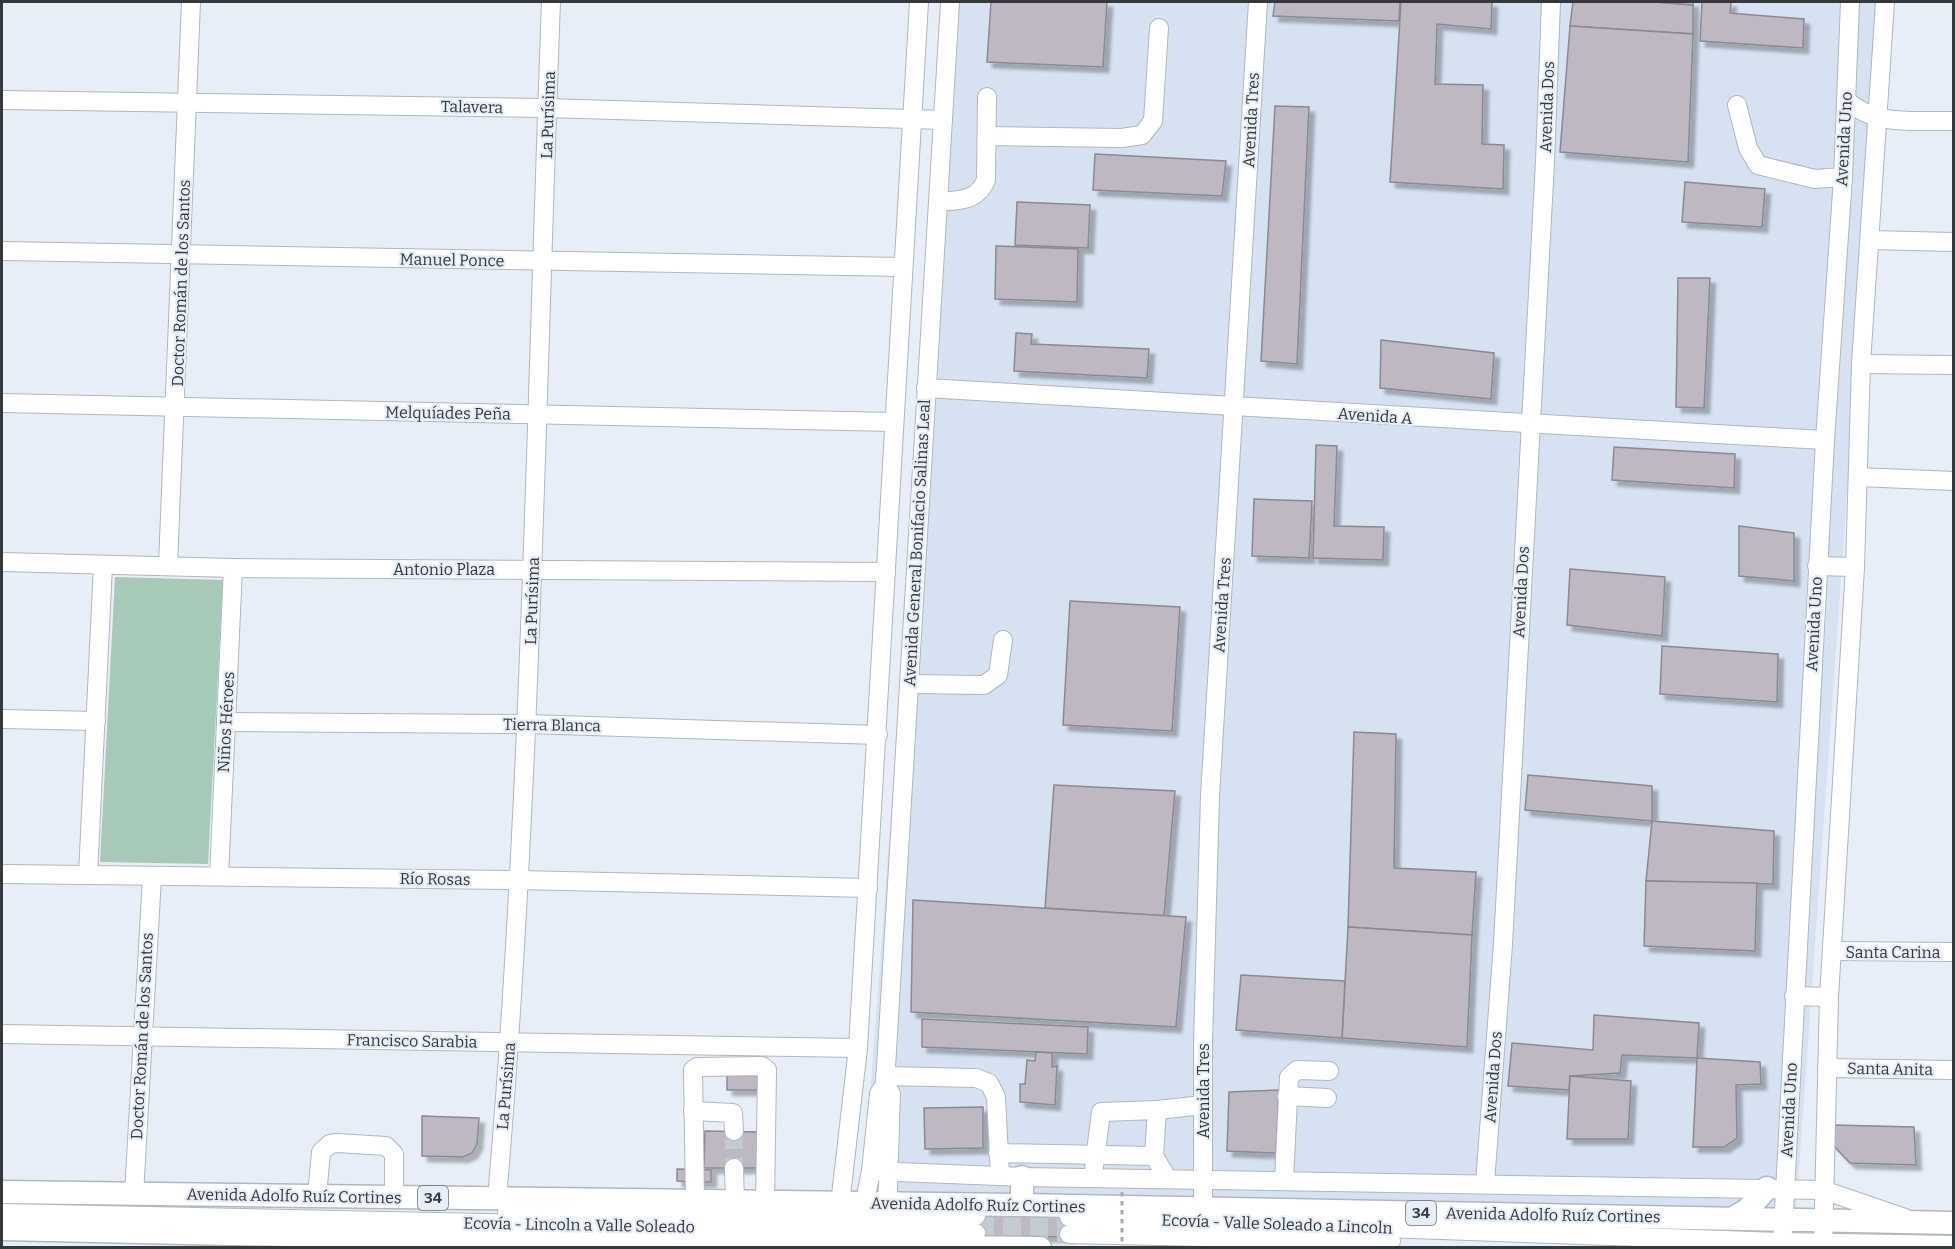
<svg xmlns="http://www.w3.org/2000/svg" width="1955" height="1249" font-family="Bitter,serif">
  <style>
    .built { fill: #d6e2f1 }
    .green { fill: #a7c9b7 }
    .building { fill: #bdb8c1; stroke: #8d8891; stroke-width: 1.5; filter: url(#shadow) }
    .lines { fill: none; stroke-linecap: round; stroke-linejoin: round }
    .minor-tunnel { stroke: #c4cad2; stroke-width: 18; stroke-dasharray: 18 9; stroke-linecap: butt }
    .minor-casing { stroke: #b0b7bf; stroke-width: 20 }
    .major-casing { stroke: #b0b7bf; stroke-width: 25 }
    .minor { stroke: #fff; stroke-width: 18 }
    .major { stroke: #fff; stroke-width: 22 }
    .path-bridge { stroke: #a6abb2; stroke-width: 3; stroke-dasharray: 4.5 4.5; stroke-linecap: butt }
    .labels { text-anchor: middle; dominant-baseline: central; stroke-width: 4.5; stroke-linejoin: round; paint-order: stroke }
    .shield { fill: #e7eef7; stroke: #6b6f74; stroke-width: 1.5 }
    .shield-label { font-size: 15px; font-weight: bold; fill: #36393c }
    .street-label { font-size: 16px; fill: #36393c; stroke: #e7eef7 }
  </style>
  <defs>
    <filter id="shadow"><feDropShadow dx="5.5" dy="5.5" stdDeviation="1.5" flood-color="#0004"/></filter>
  </defs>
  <rect width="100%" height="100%" fill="#e7eef7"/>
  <!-- built -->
  <path class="built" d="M958,2h924l-88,1237 -933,-19 48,-650z"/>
  <!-- green -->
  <path class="green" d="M115,577l108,3 -15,284 -108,-2z"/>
  <!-- building -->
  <g class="building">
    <path d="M991,2h116l-4,65 -116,-5z"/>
    <path d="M1275,2h125l-1,19 -126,-5z"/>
    <path d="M1401,2h91l-1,27 -54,-5 -2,60 48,1 -1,59 22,1 -1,44 -113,-7z"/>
    <path d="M1573,2h83l37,3v29l-123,-8z"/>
    <path d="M1656,2h37v3z"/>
    <path d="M1702,2h29l-1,11 74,6 -1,29 -103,-7z"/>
    <path d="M1570,26l123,8 -5,128 -128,-10z"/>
    <path d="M1275,106l34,1 -12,257 -36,-3z"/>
    <path d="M1095,154l131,7 -4,35 -129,-6z"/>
    <path d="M1685,182l80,7 -3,38 -80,-5z"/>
    <path d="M1017,202l73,3 -2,43 -73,-3z"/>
    <path d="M996,246l82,3 -1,53 -82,-3z"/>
    <path d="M1678,278h32l-6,130 -28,-1z"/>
    <path d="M1016,333l16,1 -1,10 118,5 -2,29 -133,-7z"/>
    <path d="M1381,340l113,13 -3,46 -111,-11z"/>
    <path d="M1316,445l21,1 -3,80 50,1 -1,33 -70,-2z"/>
    <path d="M1614,447l121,7 -1,34 -122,-8z"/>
    <path d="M1254,499l58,2 -3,57 -57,-2z"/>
    <path d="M1739,526l55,7v48l-55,-5z"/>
    <path d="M1570,569l95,8 -3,59 -95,-11z"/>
    <path d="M1070,601l110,6 -8,124 -109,-6z"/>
    <path d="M1662,646l116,8 -1,48 -117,-8z"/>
    <path d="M1354,732l42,2 -2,134 82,4 -4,63 -124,-8z"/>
    <path d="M1528,775l124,11v35l-127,-11z"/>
    <path d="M1054,785l121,6 -11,125 -119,-8z"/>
    <path d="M1652,821l122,10 -1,53 -127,-3z"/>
    <path d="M1646,881l111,2 -2,68 -111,-5z"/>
    <path d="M913,900l273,17 -10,110 -265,-15z"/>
    <path d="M1348,927l124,8 -5,112 -125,-9z"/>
    <path d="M1241,975l104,6 -3,57 -106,-8z"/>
    <path d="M1594,1015l105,8 -2,35 -75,-3 -2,18 -50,3 -1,14 -61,-4 4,-43 81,7z"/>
    <path d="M922,1019l166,8 -1,27 -165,-7z"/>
    <path d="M1036,1052l16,1v14l5,-1 -2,39 -35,-3v-18h5l2,-24 8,1z"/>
    <path d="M1697,1058l63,4 1,22 -25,1 1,53 -13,9h-31z"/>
    <path d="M727,1071l39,1v18h-39z"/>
    <path d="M1570,1076l61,5 -3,58h-61z"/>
    <path d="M1279,1090l-3,63 -49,-2 2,-59z"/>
    <path d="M983,1107v41l-58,1 -1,-41z"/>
    <path d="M422,1116l57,2 -2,26 -5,9 -9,4 -41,-1z"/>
    <path d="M1834,1125l80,2 2,38 -66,-2 -18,-19z"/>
    <path d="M705,1131l55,1 -1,36h-55z"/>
    <path d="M677,1169l34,1v12l-34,-1z"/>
    <path d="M976,1211l93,2v24l-92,-1z"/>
  </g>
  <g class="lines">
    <!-- minor-tunnel -->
    <g class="minor-tunnel">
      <path d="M734,1131v37"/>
      <path d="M976,1216l93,1"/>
      <path d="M976,1233l93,1"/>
    </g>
    <!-- minor casing -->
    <g class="minor-casing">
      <g id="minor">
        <path d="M2,100l545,8 396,12"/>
        <path d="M1846,100c29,27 70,20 108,21"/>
        <path d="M1737,105l11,43 10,17 57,14 28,-2"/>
        <path d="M987,136l135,2 20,-3 11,-14 6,-93"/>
        <path d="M938,202c21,-2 39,0 48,-22l1,-83"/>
        <path d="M1870,240l84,2"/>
        <path d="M2,251l901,16"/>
        <path d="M1861,364l93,1"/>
        <path d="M926,388c299,17 599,36 899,52"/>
        <path d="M2,403l892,19"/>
        <path d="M1858,477l96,4"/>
        <path d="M2,562l231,6 653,4"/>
        <path d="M168,565l23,-563"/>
        <path d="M1817,566l38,1"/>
        <path d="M910,684l74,1 14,-10 5,-35"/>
        <path d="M2,719l94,2"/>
        <path d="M227,722l300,2 351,11"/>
        <path d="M2,874l517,6 349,8"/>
        <path d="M88,875l15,-310"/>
        <path d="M219,876l14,-308"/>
        <path d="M1832,951l122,1"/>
        <path d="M1794,996l35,1"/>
        <path d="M2,1034l856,14"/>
        <path d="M1827,1068l127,2"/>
        <path d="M885,1076l91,2 13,5 7,14 4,79"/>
        <path d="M885,1084l6,10 -4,122"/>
        <path d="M1287,1096l40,2"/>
        <path d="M693,1111l40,2 1,18"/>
        <path d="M998,1153l156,3 13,22"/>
        <path d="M1154,1156l3,-46 46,-5"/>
        <path d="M1094,1167l7,-55 56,-2"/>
        <path d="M734,1168l1,34"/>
        <path d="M871,1171l151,6 801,13 82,28"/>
        <path d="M1284,1180l5,-103 8,-7 32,1"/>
        <path d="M1485,1183l18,-239 42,-782 6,-160"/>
        <path d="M134,1194l18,-317"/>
        <path d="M317,1196l4,-44 9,-8 7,-1 49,3 8,8v43"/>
        <path d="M497,1199c34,-399 39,-798 54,-1197"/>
        <path d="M695,1202l-2,-132 4,-3 65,-1 5,4 -2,133"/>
        <path d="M840,1204l18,-156 61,-1046"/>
        <path d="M1203,1210v-167l7,-247 48,-794"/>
        <path d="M507,1211l380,6 89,-1"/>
        <path d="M2,1213l974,20"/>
        <path d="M1069,1217l713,25 172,3"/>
        <path d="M1069,1234l322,7"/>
        <path d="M852,1248l10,-32 9,-45 8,-77 6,-10 65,-1082"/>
        <path d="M1782,1248l43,-808 18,-263 7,-175"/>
        <path d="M1823,1248l6,-251 26,-430 6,-203 24,-362"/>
      </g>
    </g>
    <!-- major casing -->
    <g class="major-casing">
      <g id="major">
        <path d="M2,1192l1020,13 932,18"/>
        <path d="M1022,1205v-28"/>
        <path d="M1735,1217l12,-7 20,-22"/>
        <path d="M2,1229l755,16 283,3"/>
      </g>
    </g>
    <!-- minor -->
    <use href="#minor" class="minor"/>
    <!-- major -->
    <use href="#major" class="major"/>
    <!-- path-bridge -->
    <path class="path-bridge" d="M1122,1192v56"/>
  </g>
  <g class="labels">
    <!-- shield labels -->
    <g class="shield">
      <rect x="418" y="1186" width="30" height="24" rx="4.5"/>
      <rect x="1406" y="1201" width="30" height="24" rx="4.5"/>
    </g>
    <g class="shield-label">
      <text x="433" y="1198">34</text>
      <text x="1421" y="1213">34</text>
    </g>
    <!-- street labels -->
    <g class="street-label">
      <text transform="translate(472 107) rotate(1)">Talavera</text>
      <text transform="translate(1547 107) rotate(-88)">Avenida Dos</text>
      <text transform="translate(548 115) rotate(-88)">La Purísima</text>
      <text transform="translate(1251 120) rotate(-87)">Avenida Tres</text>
      <text transform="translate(1844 139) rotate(-87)">Avenida Uno</text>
      <text transform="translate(452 260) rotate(1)">Manuel Ponce</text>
      <text transform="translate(181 283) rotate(-88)">Doctor Román de los Santos</text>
      <text transform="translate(448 413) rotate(1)">Melquíades Peña</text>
      <text transform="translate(1375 416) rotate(4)">Avenida A</text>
      <text transform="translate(917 543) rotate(-87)">Avenida General Bonifacio Salinas Leal</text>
      <text x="444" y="569">Antonio Plaza</text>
      <text transform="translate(1521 592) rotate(-87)">Avenida Dos</text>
      <text transform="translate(532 601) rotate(-88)">La Purísima</text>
      <text transform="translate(1222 605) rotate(-86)">Avenida Tres</text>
      <text transform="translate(1814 624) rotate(-87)">Avenida Uno</text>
      <text transform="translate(226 722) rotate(-87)">Niños Héroes</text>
      <text transform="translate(552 725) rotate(1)">Tierra Blanca</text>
      <text transform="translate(435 879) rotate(1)">Río Rosas</text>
      <text x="1893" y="952">Santa Carina</text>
      <text transform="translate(142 1036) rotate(-87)">Doctor Román de los Santos</text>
      <text transform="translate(412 1041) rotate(1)">Francisco Sarabia</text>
      <text transform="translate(1890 1069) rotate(1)">Santa Anita</text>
      <text transform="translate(1493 1077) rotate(-86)">Avenida Dos</text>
      <text transform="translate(506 1086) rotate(-85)">La Purísima</text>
      <text transform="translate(1203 1091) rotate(-90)">Avenida Tres</text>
      <text transform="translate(1789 1110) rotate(-87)">Avenida Uno</text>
      <text transform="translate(294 1196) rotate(1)">Avenida Adolfo Ruíz Cortines</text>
      <text transform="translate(978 1205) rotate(1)">Avenida Adolfo Ruíz Cortines</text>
      <text transform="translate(1553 1215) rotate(1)">Avenida Adolfo Ruíz Cortines</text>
      <text transform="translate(1277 1224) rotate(2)">Ecovía - Valle Soleado a Lincoln</text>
      <text transform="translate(579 1225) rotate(1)">Ecovía - Lincoln a Valle Soleado</text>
    </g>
  </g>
  <!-- border -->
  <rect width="1955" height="1249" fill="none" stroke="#36393c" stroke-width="6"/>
</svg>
